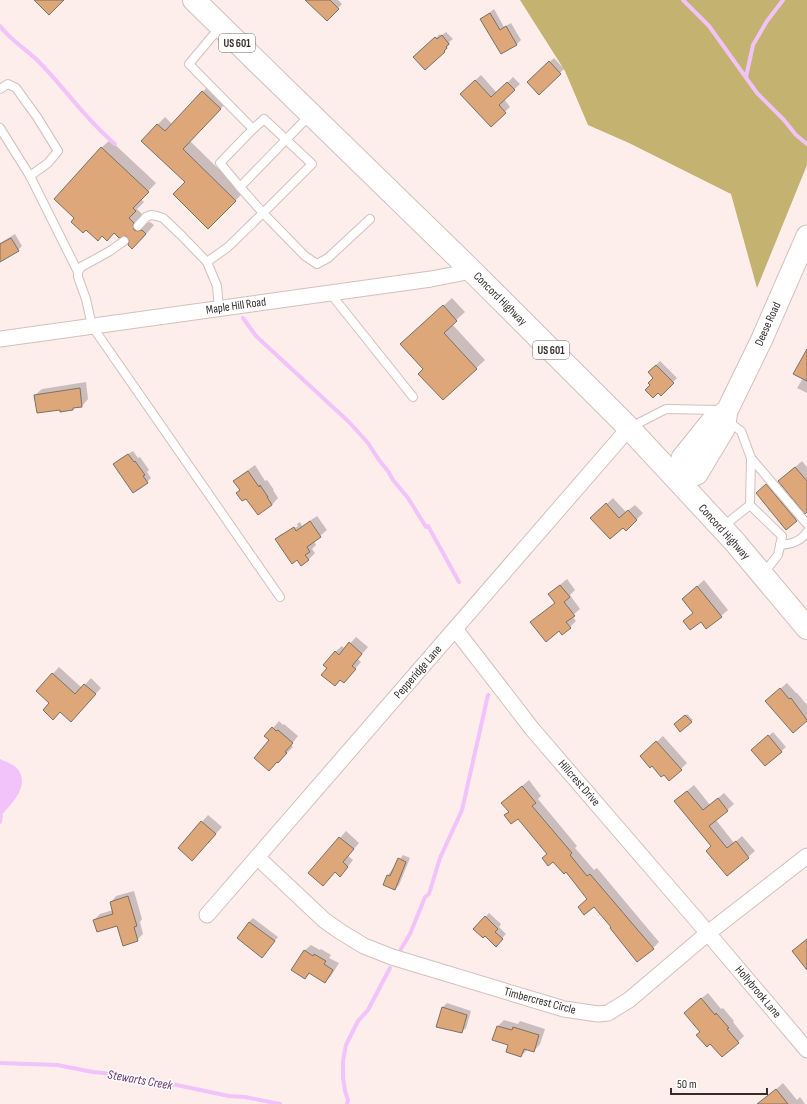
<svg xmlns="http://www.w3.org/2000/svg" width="807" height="1104" font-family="'Sofia Sans Condensed',sans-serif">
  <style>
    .forest { fill: #c3b270 }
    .water { fill: #f1c3fa }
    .shadow { fill: #0003; fill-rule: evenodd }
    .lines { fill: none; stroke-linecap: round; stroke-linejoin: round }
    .stream { stroke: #f1c3fa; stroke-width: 4 }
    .building { fill: #dda779; stroke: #7d7166 }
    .lane-casing { stroke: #d3c0bd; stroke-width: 10 }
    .street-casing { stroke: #d3c0bd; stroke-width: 17 }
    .secondary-casing { stroke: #d3c0bd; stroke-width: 23 }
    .highway-casing { stroke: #d3c0bd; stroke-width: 24 }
    .lane { stroke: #fff; stroke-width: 8 }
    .street { stroke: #fff; stroke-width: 15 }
    .secondary { stroke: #fff; stroke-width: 21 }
    .highway { stroke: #fff; stroke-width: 22 }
    .labels { text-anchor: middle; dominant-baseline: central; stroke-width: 3; stroke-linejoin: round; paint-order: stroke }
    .shield { fill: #fff; stroke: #716c6b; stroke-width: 1 }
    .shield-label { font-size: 11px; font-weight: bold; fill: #342d2c }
    .street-label { font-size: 12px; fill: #342d2c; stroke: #fff }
    .water-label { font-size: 13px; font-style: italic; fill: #653070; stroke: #fff }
  </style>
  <rect width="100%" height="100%" fill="#fdedeb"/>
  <!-- forest -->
  <path class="forest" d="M520,0h287v165l-50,123 -26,-94 -102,-51 -41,-18 -23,-54z"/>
  <!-- water -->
  <path class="water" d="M0,759c6,3 16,6 19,12 10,17 -8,33 -18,45h-1z"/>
  <!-- shadow -->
  <g class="shadow">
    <path d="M307,0h31l4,4 -15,15z"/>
    <path d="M494,9l10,18 7,-4 10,17 -4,4 -16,9 -19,-34z"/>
    <path d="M446,32l7,7 -4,3 1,2 -3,3 1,1 -4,4 -25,1 21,-19 1,2z"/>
    <path d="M554,58l10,11 -25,24 -11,-11z"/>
    <path d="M481,75l16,18 16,-16 7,7 -16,15 6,8 -19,18 -24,-37z"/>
    <path d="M210,84l18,17 -38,40 53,52 -35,35 -22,-46 -44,-41 23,-24 7,7z"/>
    <path d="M110,140l46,43 -15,16 3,3 -7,7 5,5 -1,2 1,5 4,2 4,-1 4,3 -13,15 -10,1 -2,-4 -53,-19 25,-70z"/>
    <path d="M15,234l7,12 -4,4 -18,11v-18z"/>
    <path d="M452,298l13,14 -13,12 33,36 -42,39 -19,-30 -14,-33z"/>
    <path d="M807,355v38l-10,-5 6,-10z"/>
    <path d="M660,361l17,17 -16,16 -9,-9 2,-7 -5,-6z"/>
    <path d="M86,382l2,17 -6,7 -7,1 -2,2 -38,-14 7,-6z"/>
    <path d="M133,451l5,7 2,-1 9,13 -2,2 4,6 -4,4 -29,-22z"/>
    <path d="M802,461l5,6v45l-21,-37z"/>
    <path d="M255,465l10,16 2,-1 7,10h-1l5,8 -6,7 -13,9 -24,-33 6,-6z"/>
    <path d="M768,483l30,35 -12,10 -29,-35z"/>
    <path d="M613,498l13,14 9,-7 8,8 -17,17 -3,-4 -31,-8z"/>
    <path d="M317,516l10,14 -13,11 2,4 -4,4 3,4 -7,7 -11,-1 -21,-20 6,-6 18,-11 2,4zM297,524l1,2 -16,10v-3z"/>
    <path d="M567,579l8,11 -5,5 10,14 -8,7 4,5 -6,6 -11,3 -27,-8 24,-19 -7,-9z"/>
    <path d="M704,580l24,30 -21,18 -24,-29z"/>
    <path d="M356,637l12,10 -10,12 3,3 -11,13 -9,4 -6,6v-33l7,-6 3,3z"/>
    <path d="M59,667l23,21 9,-10 10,10 -24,27 -26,-12 -14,-12z"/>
    <path d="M787,683l9,10h1l10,12v15l-14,12 -20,-37z"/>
    <path d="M687,714l6,6 -12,10 -6,-6z"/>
    <path d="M279,721l4,4 1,-1 14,12 -7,9 2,2 -9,9 -18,-20z"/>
    <path d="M773,732l13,15 -20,18 -9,-19z"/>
    <path d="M663,736l24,27 -6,6 -33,-19z"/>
    <path d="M529,780l12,16 -3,3 39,47 -2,2 19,22 3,-2 62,74 -6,6 -65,-49 -22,-28 -18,-17 -30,-37 -12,-2 4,-4 -1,-14z"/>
    <path d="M694,785l16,20 14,-12 10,11 -18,16 18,23 8,-7 13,15 -28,24 -15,-29 -37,-45z"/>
    <path d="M208,815l14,12 -24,27 -19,-6z"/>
    <path d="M346,831l13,12 -11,13 5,4 -7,9 -11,2 -25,2z"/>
    <path d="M403,855l7,3 -11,27 -4,4 -7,-14z"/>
    <path d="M134,891l8,28 -2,3 3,12 -6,6 -19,-15 -24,-5 6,-6 13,-4 -2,-8 5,-6z"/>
    <path d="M489,913l12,11 -2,3 7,7 -10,11 -11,-10 -11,-6z"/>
    <path d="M253,918l25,19 -12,15 -17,-30z"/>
    <path d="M311,945l9,5 1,-1 10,6 -2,3 10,5 -8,13 -6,6 -15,-9 -5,5 -1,-27z"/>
    <path d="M708,993l13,16 2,-1 11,13 -1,1 11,14 -6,6 -37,-10 -10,-25z"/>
    <path d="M447,1003l24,8 -5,17 -5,4 -24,-5 6,-20z"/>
    <path d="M504,1020l14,4 2,-3 25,8 -5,15 -6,7 -6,-2 -7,7 -12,-12 -15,-4 4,-14z"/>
    <path d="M783,1083l14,17 3,-3 5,7h-39l-3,-3z"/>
  </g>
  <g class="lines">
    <!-- stream -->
    <g class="stream">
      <path d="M683,0l26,26 48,67 27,27 12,15 11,9"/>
      <path d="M0,26c10,14 26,23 38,35 27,27 47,58 77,83"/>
      <path d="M746,77l7,-32 14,-24 16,-21"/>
      <path d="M243,318l13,18 93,86 19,21 11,17 9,11 5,9 15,18 18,29 2,-1 31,56"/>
      <path d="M0,822l1,-6"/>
      <path d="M401,949l9,-15 15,-37 4,-3 11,-36 22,-48 26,-115"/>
      <path d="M0,1063l57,2 36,7 11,1 10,3 58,8 57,12 16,1 35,7"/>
      <path d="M347,1104l1,-4 -3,-9 -2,-13v-17l3,-16 12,-24 10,-11 22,-42"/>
    </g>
  </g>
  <!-- building -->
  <g class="building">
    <path d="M34,0h30l-15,15z"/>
    <path d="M305,0h25l9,9 -12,12z"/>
    <path d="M490,13l10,17 6,-4 11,19 -16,9 -21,-35z"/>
    <path d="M442,35l7,9 -3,3 1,1 -3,3 1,1 -20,18 -12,-13 22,-20 2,2z"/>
    <path d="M549,61l12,13 -22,21 -12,-13z"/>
    <path d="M475,80l16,17 16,-15 8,8 -16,15 7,8 -15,14 -31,-33z"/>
    <path d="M202,91l19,18 -38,40 53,52 -28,28 -35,-35 12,-12 -44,-41 16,-17 8,7z"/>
    <path d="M101,147l48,45 -16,16 3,3 -7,7 5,5 -1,2 1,5 3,1 5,-1 4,4 -14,15 -4,-4 1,-5 -3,-4 -7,2 -5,-5 -7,8 -5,-5 -4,5 -12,-11 -3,3 -12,-11 3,-4 -20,-19z"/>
    <path d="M11,238l8,13 -19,11v-18z"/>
    <path d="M443,305l14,16 -13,12 33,36 -34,31 -25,-26 5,-5 -23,-25z"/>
    <path d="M807,349v32l-14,-7z"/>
    <path d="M656,365l18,18 -13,13 -3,-3 -5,5 -8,-8 5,-5 -2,-2 5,-5 -5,-6z"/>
    <path d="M80,388l2,19 -9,1v2l-13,2v-2l-23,3 -3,-18z"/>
    <path d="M128,454l6,8 1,-1 10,14 -2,1 5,7 -15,10 -20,-29z"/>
    <path d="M795,467l12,14v31l-2,2 -27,-33z"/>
    <path d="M248,471l11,16 1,-2 8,12h-1l5,8 -14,10 -12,-16 -4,2 -6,-8 4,-3 -7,-9z"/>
    <path d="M766,484l31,37 -11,9 -30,-37z"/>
    <path d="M606,503l13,15 9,-8 9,10 -11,11 -3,-3 -13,11 -20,-21z"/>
    <path d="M310,521l11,16 -14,10 3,5 -5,3 4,5 -8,6 -4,-6 -5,4 -17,-25 19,-12 2,4z"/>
    <path d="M560,585l10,12 -6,5 11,14 -9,6 5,6 -9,7 -3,-4 -13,11 -16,-20 25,-19 -7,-9z"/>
    <path d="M697,586l25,31 -16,12 -5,-7 -11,8 -7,-9 10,-8 -11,-14z"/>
    <path d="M349,642l13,12 -10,12 4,3 -12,14 -4,-3 -5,6 -14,-11 6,-7 -4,-3 12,-14 4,4z"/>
    <path d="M52,673l23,21 9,-10 12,10 -25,28 -11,-10 -7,8 -10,-10 6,-7 -13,-12z"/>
    <path d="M780,688l9,11 2,-1 16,22v1l-14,12 -28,-32z"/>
    <path d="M685,715l7,7 -12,10 -6,-8z"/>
    <path d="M272,727l4,4 2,-1 15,13 -8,9 2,1 -9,10 -1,-1 -8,9 -15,-13 15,-18 -5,-4z"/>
    <path d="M768,735l14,17 -17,14 -14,-16z"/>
    <path d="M656,741l26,29 -13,11 -5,-6 -3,2 -9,-11 -2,2 -10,-12z"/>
    <path d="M522,786l14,17 -4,3 40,47 -2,2 17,21 3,-2 64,75 -17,13 -27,-34 1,-1 -17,-20 -10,8 -6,-8 9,-8 -21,-27 -2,2 -11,-12 -5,4 -6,-8 5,-4 -29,-35 -7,5 -7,-9 5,-3 -8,-9z"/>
    <path d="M687,791l16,19 15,-12 10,13 -19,15 18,22 9,-7 13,17 -22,18 -21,-25 5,-5 -37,-45z"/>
    <path d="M201,821l15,13 -24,27 -14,-13z"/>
    <path d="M339,837l15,12 -11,13 5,5 -8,10 -5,-5 -12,14 -15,-13z"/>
    <path d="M398,858l8,4 -11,28 -12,-5 4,-10 3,1z"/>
    <path d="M128,896l9,30 -3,1 4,14 -15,5 -6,-20 -20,6 -4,-12 20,-6 -3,-12z"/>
    <path d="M485,916l13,13 -3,3 8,7 -7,8 -11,-11 -2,2 -10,-9z"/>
    <path d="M249,922l26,19 -13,17 -25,-20z"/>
    <path d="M807,939v31l-15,-19z"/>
    <path d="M304,950l9,6 1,-2 12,7 -2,3 9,6 -8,13 -16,-10 -4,6 -14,-9z"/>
    <path d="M701,998l14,17 1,-2 13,15 -2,1 12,14 -17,14 -12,-13 -3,3 -11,-12 4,-3 -16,-19z"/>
    <path d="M442,1007l25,8 -5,18 -26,-6z"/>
    <path d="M497,1026l15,4 1,-3 26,8 -5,17 -10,-3 -3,8 -15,-5 2,-7 -16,-5z"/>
    <path d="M776,1089l12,15h-31z"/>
  </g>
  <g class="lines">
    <!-- lane casing -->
    <g class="lane-casing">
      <g id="lane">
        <path d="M220,27l-31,37 64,65 11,-10 48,45 -49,49 42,43 12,8 11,-6 42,-39"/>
        <path d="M0,89l8,-5 8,4 21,29 21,34 -10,12 -18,13"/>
        <path d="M0,128l30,48 48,96"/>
        <path d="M240,187l-20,-24 33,-34"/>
        <path d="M138,226l8,-9 5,-2 6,1 6,2 18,17 26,27 10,24 2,23"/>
        <path d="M124,241l-14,10 -29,16 -3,5v5l8,22 6,27 188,271"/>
        <path d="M207,262l21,-15 35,-34 -23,-26 70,-72"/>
        <path d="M330,293l83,104"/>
        <path d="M727,421l14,10 10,27 -1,47"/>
        <path d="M629,428l37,-19 53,1"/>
        <path d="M751,458l56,66"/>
        <path d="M722,527l28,-22 32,31 -4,19 -15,19"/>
        <path d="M780,545c11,-1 20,-3 27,-13"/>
      </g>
    </g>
    <!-- street casing -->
    <g class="street-casing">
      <g id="street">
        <path d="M0,339l431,-60 41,-8"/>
        <path d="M455,629l78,101 168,195 106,125"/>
        <path d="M257,857l67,63 17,12 23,14 28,11 172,52 34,5 10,-1 21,-13 79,-67 99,-77"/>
        <path d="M207,915l422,-487"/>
      </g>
    </g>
    <!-- secondary casing -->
    <g class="secondary-casing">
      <path id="secondary" d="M727,411l-16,11 -29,36 -3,23 18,-7 27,-45 3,-18 35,-72 45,-103"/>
    </g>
    <!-- highway casing -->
    <g class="highway-casing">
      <path id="highway" d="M194,0l91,89 187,182 157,157 105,113 73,87"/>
    </g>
    <!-- lane -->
    <use href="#lane" class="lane"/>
    <!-- street -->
    <use href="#street" class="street"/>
    <!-- secondary -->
    <use href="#secondary" class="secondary"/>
    <!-- highway -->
    <use href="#highway" class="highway"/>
  </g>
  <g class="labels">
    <!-- shield labels -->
    <g class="shield">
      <rect x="219" y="34" width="36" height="18" rx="3"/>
      <rect x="533" y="341" width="36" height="18" rx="3"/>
    </g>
    <g class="shield-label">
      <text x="237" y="43">US 601</text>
      <text x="551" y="350">US 601</text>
    </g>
    <!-- street labels -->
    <g class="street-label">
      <text transform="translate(500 299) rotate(45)">Concord Highway</text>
      <text transform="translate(236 306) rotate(-8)">Maple Hill Road</text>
      <text transform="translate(768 324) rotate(-66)">Deese Road</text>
      <text transform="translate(724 532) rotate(48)">Concord Highway</text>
      <text transform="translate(418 672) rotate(-49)">Pepperidge Lane</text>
      <text transform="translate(579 783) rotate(49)">Hillcrest Drive</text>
      <text transform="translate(758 992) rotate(50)">Hollybrook Lane</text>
      <text transform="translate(540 1001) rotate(15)">Timbercrest Circle</text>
    </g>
    <!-- water labels -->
    <g class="water-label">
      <text transform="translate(140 1080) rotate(10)">Stewarts Creek</text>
    </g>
  </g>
  <!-- scale -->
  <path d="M671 1088v6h96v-6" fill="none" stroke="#342d2c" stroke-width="2"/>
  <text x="677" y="1088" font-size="12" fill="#342d2c" stroke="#ffffff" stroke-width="3" paint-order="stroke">50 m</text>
</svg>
